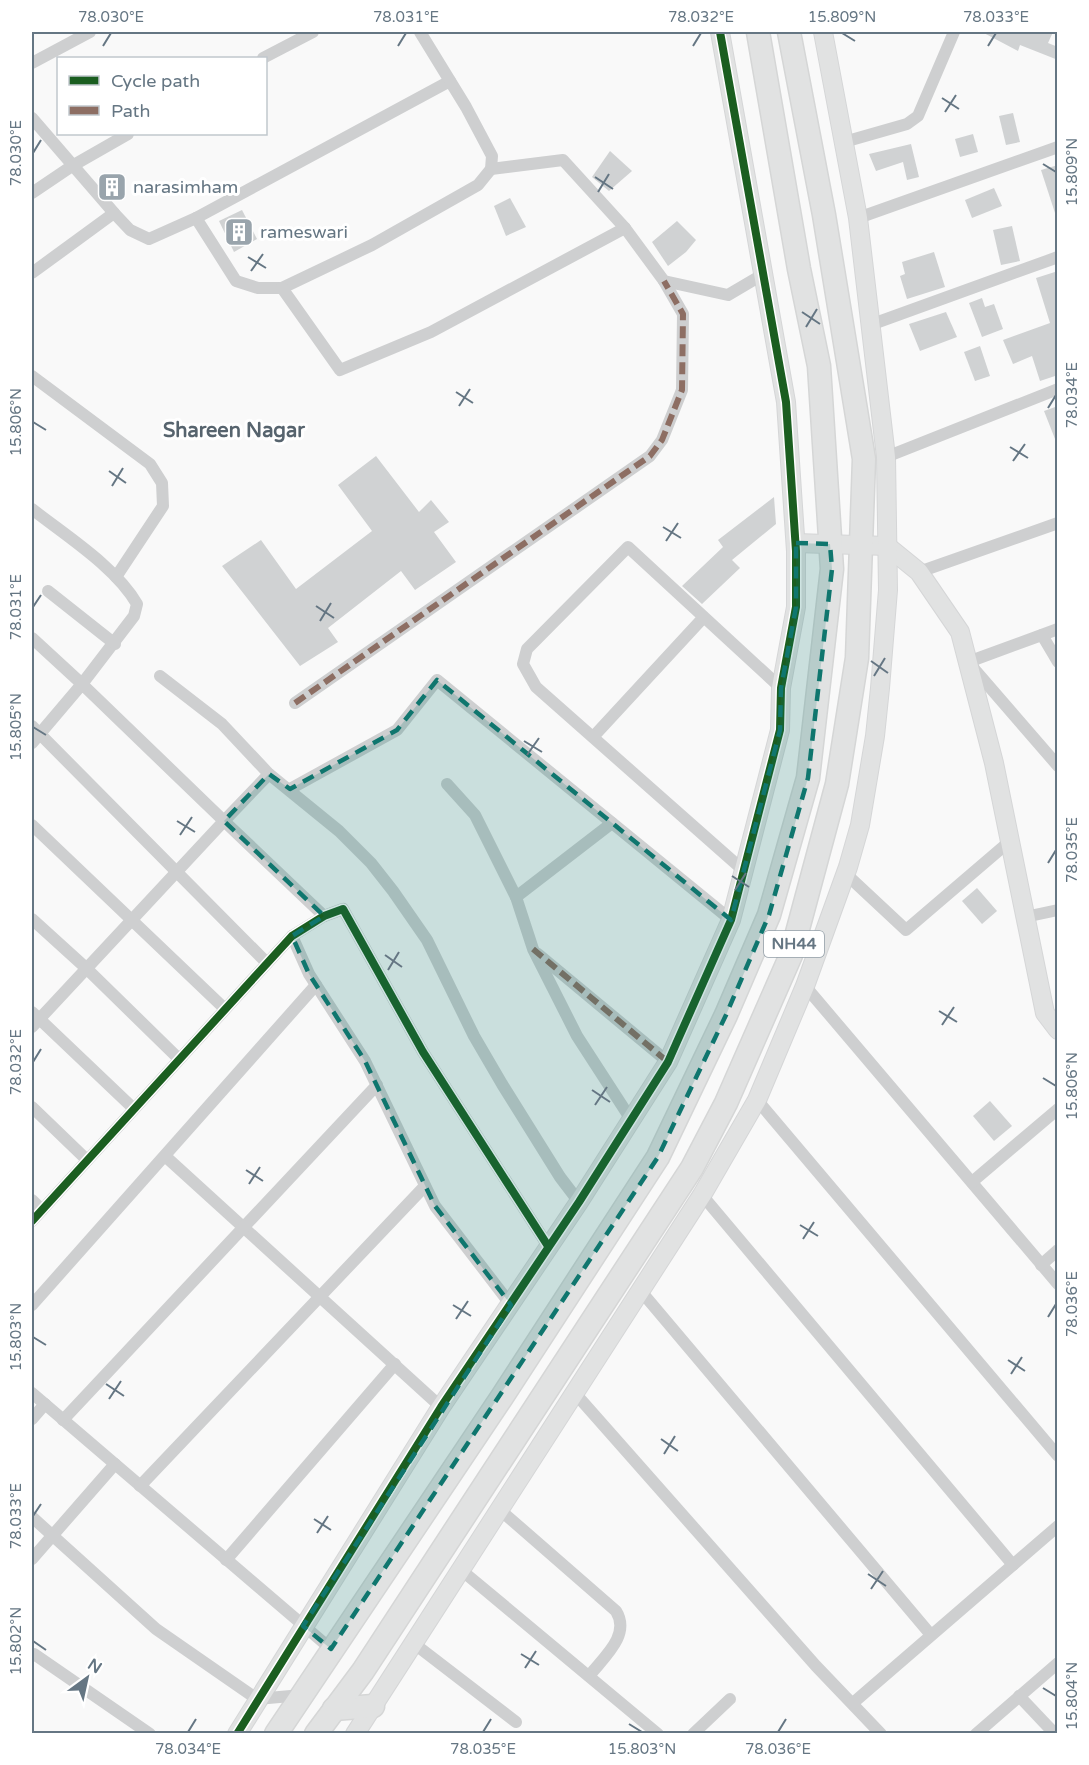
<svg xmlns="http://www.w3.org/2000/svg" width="1089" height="1765" font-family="'Varela Round',sans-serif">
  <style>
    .building { fill: #d0d2d3 }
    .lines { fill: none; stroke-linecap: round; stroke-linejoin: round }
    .secondary-casing { stroke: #d5d6d7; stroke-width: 20 }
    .highway-casing { stroke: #d5d6d6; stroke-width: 25 }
    .street { stroke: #cecfd0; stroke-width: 12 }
    .secondary { stroke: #e1e2e2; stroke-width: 18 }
    .highway { stroke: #e1e2e2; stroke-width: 22 }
    .quiet { stroke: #8d6e63; stroke-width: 6; stroke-dasharray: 12 6; stroke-linecap: butt }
    .cycleway-casing { stroke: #fff; stroke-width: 11 }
    .cycleway { stroke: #1b5e20; stroke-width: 8 }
    .marked { fill: #0f766e; fill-opacity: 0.2; stroke: #0f766e; stroke-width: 4.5; stroke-dasharray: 12 8; stroke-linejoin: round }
    .ticks { fill: none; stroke: #657683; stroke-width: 2 }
    .labels { text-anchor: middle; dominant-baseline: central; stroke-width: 6; stroke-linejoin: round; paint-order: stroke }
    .shield { fill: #fff; stroke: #939fa8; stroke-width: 1.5 }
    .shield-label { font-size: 16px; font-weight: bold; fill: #657683 }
    .poi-label { font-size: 18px; fill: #657683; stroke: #fff; text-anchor: start }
    .neighbourhood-label { font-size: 20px; font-weight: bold; fill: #57646e; stroke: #fff }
    .neatline { fill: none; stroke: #657683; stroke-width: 2 }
    .ticks-label { font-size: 15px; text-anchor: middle; fill: #657683 }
  </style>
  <rect width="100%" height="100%" fill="#f9f9f9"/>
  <!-- building -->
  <g class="building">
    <path d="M982,32h71l-5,11 10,4v13l-38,-15 -2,6z"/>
    <path d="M1013,113l7,29 -14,3 -7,-29z"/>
    <path d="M973,134l5,18 -18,5 -5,-18z"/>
    <path d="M911,144l8,33 -12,3 -4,-18 -27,9 -7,-17z"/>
    <path d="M610,151l22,20 -23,20 -17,-14z"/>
    <path d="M1058,165v47l-3,1 -14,-43z"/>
    <path d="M994,188l8,18 -30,12 -7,-18z"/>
    <path d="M510,198l16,29 -20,9 -12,-30z"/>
    <path d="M242,210l15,29 -23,13 -15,-31z"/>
    <path d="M677,221l19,19 -10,12 -18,14 -16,-24z"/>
    <path d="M1012,226l8,35 -19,4 -8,-35z"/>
    <path d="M934,252l11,35 -38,12 -7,-23 5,-2 -3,-12z"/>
    <path d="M1058,271v104l-18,6 -8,-25 -19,8 -10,-24 47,-17 -14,-45z"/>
    <path d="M982,298l3,9 9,-3 9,25 -21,8 -13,-34z"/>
    <path d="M946,312l11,25 -37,14 -11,-27z"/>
    <path d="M980,346l10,30 -15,5 -11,-29z"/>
    <path d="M1058,406v38h-1l-13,-33z"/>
    <path d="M376,456l43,56 12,-12 18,22 -15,10 22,30 -41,28 -14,-19 -73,57 10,14 -38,24 -78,-100 39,-26 35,49 76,-58 -34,-46z"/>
    <path d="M774,497l2,27 -44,36 8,8 -38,36 -20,-18 41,-39 -5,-7z"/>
    <path d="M977,888l20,23 -15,13 -20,-23z"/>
    <path d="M990,1101l22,25 -18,15 -21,-25z"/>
  </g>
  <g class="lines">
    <!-- secondary casing -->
    <g class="secondary-casing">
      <g id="secondary">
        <path d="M796,543l91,3 32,26 41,60 34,131 51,250 13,17"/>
        <path d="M237,1734l204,-327 138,-205 89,-140 63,-142 49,-190 1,-42 15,-81v-56l-10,-149 -66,-370"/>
        <path d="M355,1734l347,-539 55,-95 48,-114 43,-119 12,-42 15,-89 5,-48 8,-98 -2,-133 -28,-239 -35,-186"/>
      </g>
    </g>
    <!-- highway casing -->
    <g class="highway-casing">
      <g id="highway">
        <path d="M334,1709l39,-3"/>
        <path d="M276,1734l226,-337 156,-240 68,-142 43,-100 39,-137 24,-209 -13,-203 -20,-97 -41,-237"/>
        <path d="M316,1734l47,-63 329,-503 34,-65 65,-148 46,-171 20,-126 7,-199 -40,-244 -35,-183"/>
      </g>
    </g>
    <!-- street -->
    <g class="street">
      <path d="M263,58l50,-26"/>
      <path d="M32,63l58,-31"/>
      <path d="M32,118l82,95"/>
      <path d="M844,142l63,-18 11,-8 36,-84"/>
      <path d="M491,169l72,-9 62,68 39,53 64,14 34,-20"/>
      <path d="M32,193l40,-27 56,-32"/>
      <path d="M196,218l254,-137"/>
      <path d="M858,218l200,-71"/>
      <path d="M32,273l82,-60 16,17 19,9 47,-21 40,63 22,7h24l90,-43 106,-60 13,-16 1,-13 -26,-49 -46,-75"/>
      <path d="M282,288l58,82 91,-38 194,-104"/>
      <path d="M870,325l188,-68"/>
      <path d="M32,376l118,88 12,19 1,23 -47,71"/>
      <path d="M886,457l172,-68"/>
      <path d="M32,509c33,26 84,58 105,95l-3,12 -52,68 -50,-46"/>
      <path d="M919,572l139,-49"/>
      <path d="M48,591l67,53"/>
      <path d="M1058,629l-90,33 90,104"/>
      <path d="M1042,635l16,27"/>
      <path d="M160,676l62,48 47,50 70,57 32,32 22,28 34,49 47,96 28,48 58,93 19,25"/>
      <path d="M295,703l355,-247 12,-16 20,-50 1,-76 -19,-33"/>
      <path d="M32,726l235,237"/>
      <path d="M594,736l109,-118"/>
      <path d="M32,743l50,-59 142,137 -192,206"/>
      <path d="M269,774l-45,47 100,95"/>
      <path d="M447,784l28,31 41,82 17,52 44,87 55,85"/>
      <path d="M290,789l107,-59 40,-50 294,240"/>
      <path d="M32,825l193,184"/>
      <path d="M743,870l-207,-183 -13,-23 4,-15 101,-102 153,141"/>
      <path d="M846,874l60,56 104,-89"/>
      <path d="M516,897l96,-74"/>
      <path d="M1025,917l33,-7"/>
      <path d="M32,919l54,49 93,91"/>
      <path d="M292,936l17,38 56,87 70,145 76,99"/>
      <path d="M538,954l130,108"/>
      <path d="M805,986l253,298"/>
      <path d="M32,1012l101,96"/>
      <path d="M757,1100l301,356"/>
      <path d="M32,1107l55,53"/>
      <path d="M165,1156l276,251"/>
      <path d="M972,1182l86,-73"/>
      <path d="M702,1195l311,370"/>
      <path d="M32,1200l10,10"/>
      <path d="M32,1221l260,-285 32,-20 19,-7 80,143 125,194"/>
      <path d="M1041,1265l17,-15"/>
      <path d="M640,1290l291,345"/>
      <path d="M32,1305l284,-320"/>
      <path d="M574,1392l242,274 65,68"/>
      <path d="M32,1393l299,256"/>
      <path d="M32,1419l13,-15"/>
      <path d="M63,1420l314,-335"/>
      <path d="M140,1486l285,-300"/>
      <path d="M499,1509l117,102c15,24 -12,46 -27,65"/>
      <path d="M32,1517l124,112 101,70 45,-4"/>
      <path d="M32,1559l83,-95"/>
      <path d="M226,1560l169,-196"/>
      <path d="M460,1569l198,165"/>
      <path d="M412,1642l104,80"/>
      <path d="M34,1654l116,80"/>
      <path d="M1019,1696l36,38"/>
      <path d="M853,1703l205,-177"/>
      <path d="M693,1734l37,-35"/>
      <path d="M976,1734l82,-71"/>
    </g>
    <!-- secondary -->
    <use href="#secondary" class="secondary"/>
    <!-- highway -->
    <use href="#highway" class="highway"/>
    <!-- quiet -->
    <g class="quiet">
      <path d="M295,703l355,-247 12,-16 20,-50 1,-76 -19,-33"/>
      <path d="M533,949l135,113"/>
    </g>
    <!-- cycleway casing -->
    <g class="cycleway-casing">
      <g id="cycleway">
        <path d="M32,1221l260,-285 32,-20 19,-7 80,143 125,194"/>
        <path d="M237,1734l204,-327 138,-205 89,-140 63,-142 49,-190 1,-42 15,-81v-56l-10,-149 -66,-370"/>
      </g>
    </g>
    <!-- cycleway -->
    <use href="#cycleway" class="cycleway"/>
  </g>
  <!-- marked area -->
  <path class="marked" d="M796,543l34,1 2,25 -24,209 -39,137 -43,100 -68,142 -327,492 -28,-23 208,-321 -76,-99 -70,-145 -56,-87 -17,-38 32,-20 -100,-95 45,-47 21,15 107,-59 40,-50 294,240 49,-190 1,-42 15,-81z"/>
  <!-- ticks -->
  <path class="ticks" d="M842,33l13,8M103,46l8,-13M398,46l8,-13M693,46l8,-13M988,46l8,-13M942,98l17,11M945,112l11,-17M33,153l8,-13M1043,164l13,8M595,177l18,12M598,192l11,-18M248,257l18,11M251,271l12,-17M802,312l18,12M806,327l11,-18M456,392l17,11M459,406l11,-17M1048,408l8,-13M33,422l13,8M1010,447l18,11M1013,461l12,-17M109,471l17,12M112,486l11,-18M663,527l18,11M666,541l12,-18M316,606l18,12M33,607l8,-12M320,621l11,-18M871,661l17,12M874,676l11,-18M33,727l13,8M524,741l18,11M527,755l12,-17M177,821l18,11M180,835l12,-18M1048,863l8,-13M732,876l17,11M735,890l11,-17M385,955l17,12M388,970l11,-18M939,1011l18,11M942,1025l12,-18M33,1062l8,-13M1043,1078l13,8M592,1090l18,12M595,1105l12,-18M246,1170l17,11M249,1184l11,-17M800,1225l18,11M803,1239l11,-17M453,1305l18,11M1048,1317l8,-13M456,1319l12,-18M33,1337l13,8M1008,1360l17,11M1011,1374l11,-17M106,1384l18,12M109,1399l12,-18M661,1439l17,12M664,1454l11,-18M33,1516l8,-12M314,1519l17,11M317,1533l11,-17M868,1574l18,12M871,1589l12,-18M33,1641l13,9M521,1654l18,11M525,1668l11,-17M1043,1688l13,8M629,1724l13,8M188,1732l8,-13M483,1732l8,-13M778,1732l8,-13"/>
  <!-- icons -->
  <defs>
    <g id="building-square" transform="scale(1.5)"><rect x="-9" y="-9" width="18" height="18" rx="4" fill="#99a4ac" stroke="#fff"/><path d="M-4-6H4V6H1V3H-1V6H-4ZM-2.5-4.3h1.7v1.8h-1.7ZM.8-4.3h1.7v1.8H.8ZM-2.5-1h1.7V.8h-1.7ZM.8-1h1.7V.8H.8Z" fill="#fff"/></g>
  </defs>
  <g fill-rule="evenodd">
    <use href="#building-square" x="112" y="187"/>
    <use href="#building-square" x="239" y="232"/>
  </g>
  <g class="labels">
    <!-- shield labels -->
    <rect class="shield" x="764" y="931" width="60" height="26" rx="4.5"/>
    <g class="shield-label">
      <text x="794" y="944">NH44</text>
    </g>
    <!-- poi labels -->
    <g class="poi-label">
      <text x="133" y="187">narasimham</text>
      <text x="260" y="232">rameswari</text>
    </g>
    <!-- neighbourhood labels -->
    <g class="neighbourhood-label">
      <text x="234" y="431">Shareen Nagar</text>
    </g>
  </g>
  <!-- border -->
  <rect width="1089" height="1765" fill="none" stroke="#ffffff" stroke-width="66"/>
  <!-- legend -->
  <rect x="57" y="57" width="210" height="78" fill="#ffffff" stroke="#c1c8cd" stroke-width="1.5"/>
  <rect x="69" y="76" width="30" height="9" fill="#1b5e20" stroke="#c1c8cd" stroke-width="1.5"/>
  <text x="111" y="87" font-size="18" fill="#657683">Cycle path</text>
  <rect x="69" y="106" width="30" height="9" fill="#8d6e63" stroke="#c1c8cd" stroke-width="1.5"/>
  <text x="111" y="117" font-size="18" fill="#657683">Path</text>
  <!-- north arrow -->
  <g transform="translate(87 1678) rotate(33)" stroke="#ffffff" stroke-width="4.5" paint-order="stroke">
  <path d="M0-4.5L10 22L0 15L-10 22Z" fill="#657683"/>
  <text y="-9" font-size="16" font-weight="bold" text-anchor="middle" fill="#657683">N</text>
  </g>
  <rect x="33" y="33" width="1023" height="1699" class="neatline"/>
  <g class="ticks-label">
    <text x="111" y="22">78.030°E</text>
    <text x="406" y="22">78.031°E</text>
    <text x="701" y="22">78.032°E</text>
    <text x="842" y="22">15.809°N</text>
    <text x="996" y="22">78.033°E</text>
    <text transform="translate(16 153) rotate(-90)" y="5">78.030°E</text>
    <text transform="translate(1072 172) rotate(-90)" y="5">15.809°N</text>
    <text transform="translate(1072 395) rotate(-90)" y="5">78.034°E</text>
    <text transform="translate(16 422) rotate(-90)" y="5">15.806°N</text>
    <text transform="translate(16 607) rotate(-90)" y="5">78.031°E</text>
    <text transform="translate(16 727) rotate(-90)" y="5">15.805°N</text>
    <text transform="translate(1072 850) rotate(-90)" y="5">78.035°E</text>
    <text transform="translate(16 1062) rotate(-90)" y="5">78.032°E</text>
    <text transform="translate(1072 1086) rotate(-90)" y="5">15.806°N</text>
    <text transform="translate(1072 1304) rotate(-90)" y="5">78.036°E</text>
    <text transform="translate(16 1337) rotate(-90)" y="5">15.803°N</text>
    <text transform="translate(16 1516) rotate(-90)" y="5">78.033°E</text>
    <text transform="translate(16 1641) rotate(-90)" y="5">15.802°N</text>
    <text transform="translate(1072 1696) rotate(-90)" y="5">15.804°N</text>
    <text x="188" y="1754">78.034°E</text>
    <text x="483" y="1754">78.035°E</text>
    <text x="642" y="1754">15.803°N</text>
    <text x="778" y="1754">78.036°E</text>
  </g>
</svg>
